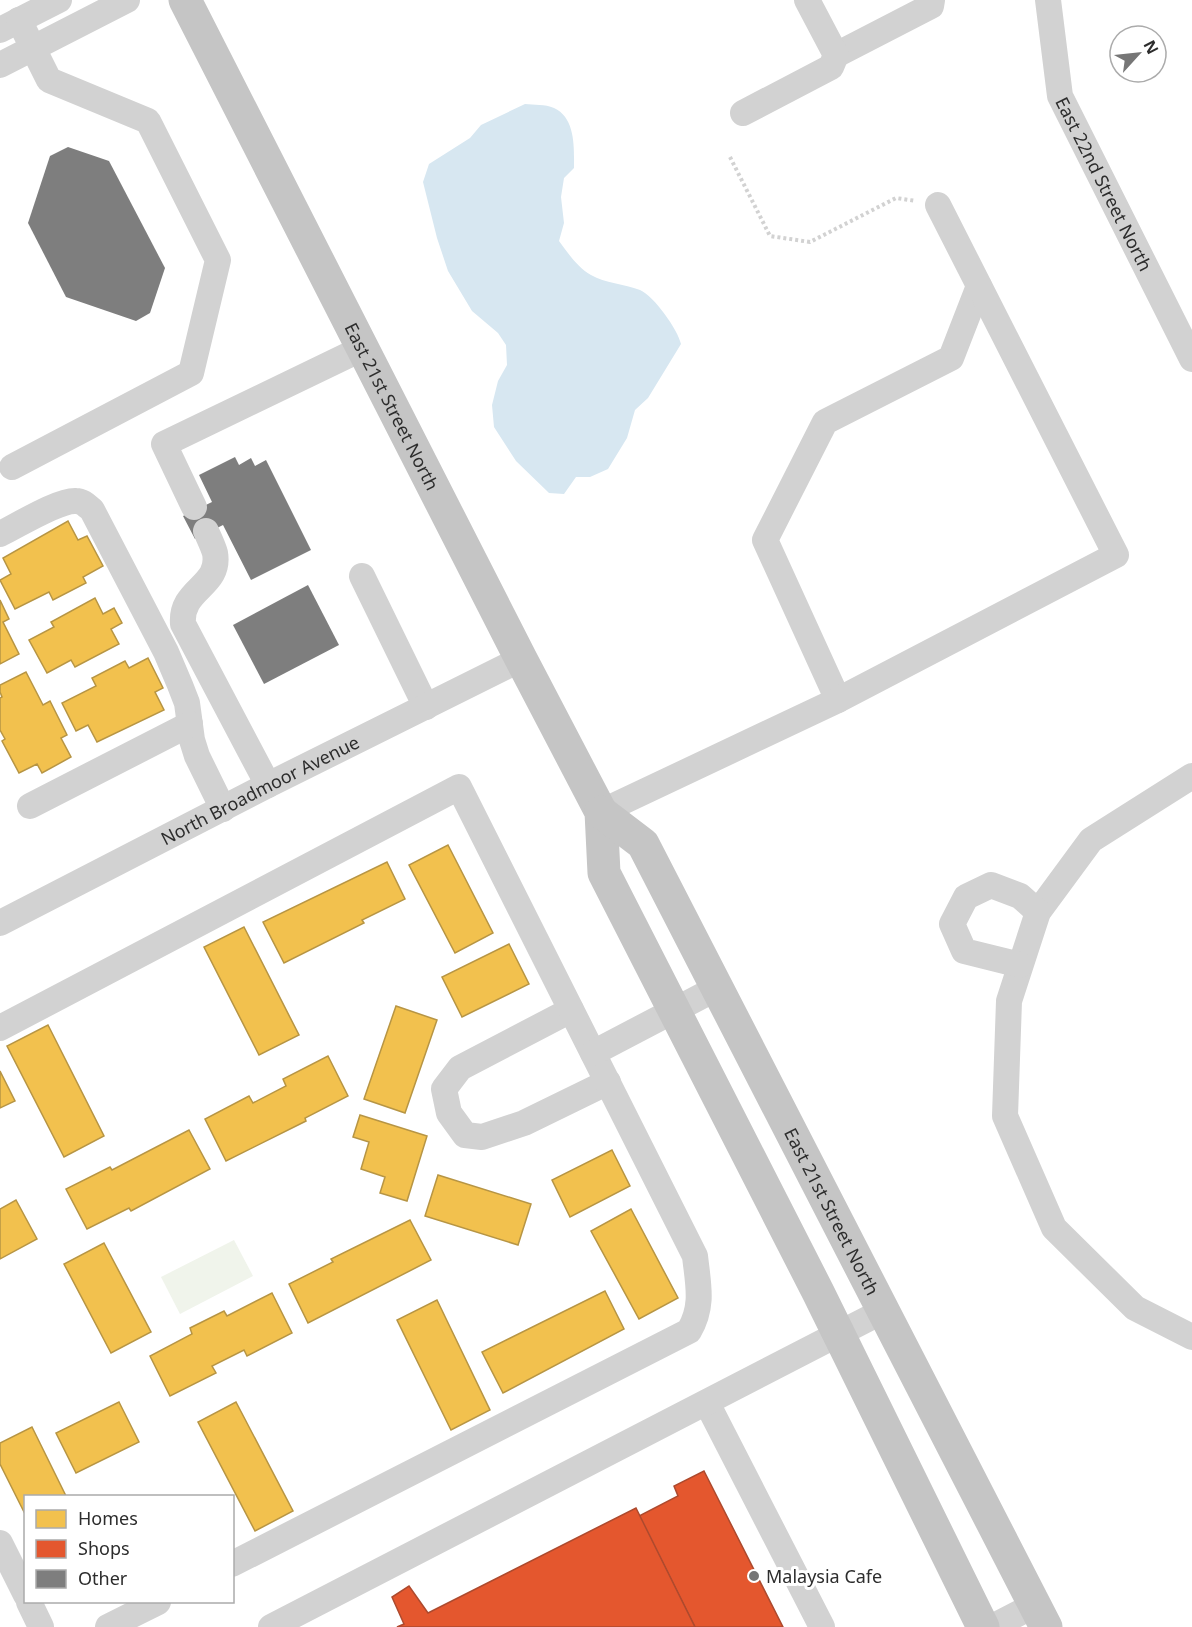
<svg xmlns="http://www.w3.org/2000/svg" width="1192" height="1627" font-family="'Noto Sans',sans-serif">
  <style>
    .green { fill: #f0f4eb }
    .water { fill: #d7e7f1 }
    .homes { fill: #f2c14e; stroke: #b79544; stroke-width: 1.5 }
    .shops { fill: #e4572e; stroke: #ad4a2e; stroke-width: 1.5 }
    .building { fill: #7e7e7e }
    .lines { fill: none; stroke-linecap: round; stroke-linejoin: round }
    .path { stroke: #d2d2d2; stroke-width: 4; stroke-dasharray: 3 3; stroke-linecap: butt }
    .minor { stroke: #d2d2d2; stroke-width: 26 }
    .major { stroke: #c5c5c5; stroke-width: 33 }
    .poi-dot { fill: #767676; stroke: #fff; stroke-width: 2 }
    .labels { text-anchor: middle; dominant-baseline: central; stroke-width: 6; stroke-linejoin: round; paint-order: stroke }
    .street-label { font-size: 18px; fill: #2d2d2d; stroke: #fff }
    .poi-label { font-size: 18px; fill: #2d2d2d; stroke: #fff; text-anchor: start }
  </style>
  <rect width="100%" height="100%" fill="#fff"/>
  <!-- green -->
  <path class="green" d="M234,1240l19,36 -73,38 -19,-37z"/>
  <!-- water -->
  <path class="water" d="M525,104c9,1 20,0 29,4 22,10 20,41 20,60l-10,10 -3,19 3,26 -5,18c9,12 18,26 32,34 14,8 33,9 49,15 14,6 38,40 41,54l-33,54 -13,12 -8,28 -19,31 -18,8h-14l-12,17 -15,-1 -33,-32 -22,-34 -2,-22 6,-24 9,-16 -1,-20 -8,-12 -26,-22 -24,-40 -11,-33 -14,-56 6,-18 41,-26 11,-13z"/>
  <!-- homes -->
  <g class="homes">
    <path d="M68,521l10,19 9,-4 16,30 -20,11 3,6 -33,17 -4,-8 -34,17 -15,-29 11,-6 -8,-16z"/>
    <path d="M95,598l8,16 11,-6 8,15 -11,6 8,15 -44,23 -4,-7 -24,13 -18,-33 25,-13 -3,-5z"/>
    <path d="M0,600l9,19 -6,3 16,32 -19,10z"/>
    <path d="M148,658l15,30 -8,4 9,18 -67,32 -9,-17 -12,6 -14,-28 34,-17 -4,-8 33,-17 4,7z"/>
    <path d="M26,672l17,33 7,-4 17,34 -6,3 10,19 -29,16 -5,-9 -18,9 -17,-32 3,-2 -5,-9v-32l2,-1 -2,-5v-7z"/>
    <path d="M448,845l45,88 -38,20 -46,-88z"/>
    <path d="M387,862l18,37 -43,21 2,3 -80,40 -21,-41z"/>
    <path d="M244,927l55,108 -40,20 -55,-108z"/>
    <path d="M509,944l20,40 -67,33 -20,-40z"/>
    <path d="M396,1006l41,14 -32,93 -41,-14z"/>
    <path d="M48,1025l56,111 -40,21 -57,-111z"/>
    <path d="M328,1056l20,40 -43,22 1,3 -80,40 -21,-42 44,-23 4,7 33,-17 -3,-7z"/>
    <path d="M0,1071l15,30 -15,7z"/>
    <path d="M360,1115l67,21 -20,65 -27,-8 5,-16 -24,-8 8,-27 -16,-5z"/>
    <path d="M189,1130l21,39 -79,42 -2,-3 -42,21 -21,-40 44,-22 2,3z"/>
    <path d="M612,1150l18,36 -60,31 -18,-37z"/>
    <path d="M438,1175l93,29 -13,41 -93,-29z"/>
    <path d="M16,1200l21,39 -37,20v-50z"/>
    <path d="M631,1209l47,89 -39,21 -48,-88z"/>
    <path d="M410,1220l21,40 -123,63 -19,-39 44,-22 -2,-3z"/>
    <path d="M104,1243l47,89 -40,21 -47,-89z"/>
    <path d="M605,1291l19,38 -121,64 -21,-41z"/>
    <path d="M272,1293l20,40 -45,23 -3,-6 -32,16 4,7 -46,23 -20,-40 42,-22 -2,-6 34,-17 3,5z"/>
    <path d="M437,1300l53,110 -39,20 -54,-110z"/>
    <path d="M119,1402l20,40 -63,31 -20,-40z"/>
    <path d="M236,1402l57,109 -38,20 -57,-109z"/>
    <path d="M32,1427l34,69h-40v20l-26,-52v-21z"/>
  </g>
  <!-- shops -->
  <g class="shops">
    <path d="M704,1471l79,156h-88l-56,-111 39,-20 -4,-10z"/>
    <path d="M636,1508l59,119h-298l7,-3 -12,-27 17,-11 19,27z"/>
  </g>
  <!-- building -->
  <g class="building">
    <path d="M68,147l41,14 56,107 -15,45 -14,8 -70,-24 -38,-74 22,-67z"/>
    <path d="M235,457l4,8 12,-7 4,8 11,-6 45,90 -60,30 -28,-55 -28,14 -12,-23 29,-14 -13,-27z"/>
    <path d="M308,585l31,60 -75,39 -31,-59z"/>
  </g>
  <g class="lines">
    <!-- path -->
    <path class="path" d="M730,157l40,79 40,6 86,-44 20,3"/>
    <!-- minor -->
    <g class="minor">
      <path id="s1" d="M1048,0l12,96 132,263"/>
      <path d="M0,30l59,-30"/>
      <path d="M836,55l95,-49 1,-6"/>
      <path d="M0,65l127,-65"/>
      <path d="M743,113l88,-46 5,-12 -29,-55"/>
      <path d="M12,467l179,-94 27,-113 -70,-139 -99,-41 -30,-60"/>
      <path d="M194,507l-30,-63 199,-96"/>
      <path d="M206,531c3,7 7,15 9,22 6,34 -35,35 -32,71l85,161"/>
      <path d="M0,534c17,-8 58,-34 76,-33 7,0 11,5 16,9l74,142 14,33 7,18 5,37 5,16 26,53"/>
      <path d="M362,576l64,131"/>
      <path d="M838,700l-73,-160 60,-118 126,-64 28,-72"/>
      <path d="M1192,776l-101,64 -53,72 -29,89 -4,115 49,112 81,80 57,29"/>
      <path d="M30,806l160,-82"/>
      <path d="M601,812l237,-112 278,-145 -178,-350"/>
      <path id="s2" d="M0,923l268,-138 253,-126"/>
      <path d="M1020,965l-56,-14 -12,-27 14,-27 25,-12 29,11 18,16"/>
      <path d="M571,1010l-111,58 -16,21 5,24 16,22 17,2 42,-14 84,-41"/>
      <path d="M0,1028l459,-241 236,469c3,28 9,50 -6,75l-457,233"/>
      <path d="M593,1053l124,-65"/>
      <path d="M707,1403l115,224"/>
      <path d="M0,1543l26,52"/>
      <path d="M29,1602l12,25"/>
      <path d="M108,1627l50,-25"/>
      <path d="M271,1627l612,-316"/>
      <path d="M992,1627l43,-22"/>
    </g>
    <!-- major -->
    <g class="major">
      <path id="s3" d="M185,0l336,659 80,153 3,61 214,419 165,335"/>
      <path id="s4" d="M601,812l42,32 403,783"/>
    </g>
  </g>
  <!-- markers -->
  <circle class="poi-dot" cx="754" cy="1576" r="6"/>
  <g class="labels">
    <!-- street labels -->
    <g class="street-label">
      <text stroke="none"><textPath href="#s1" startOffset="195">East 22nd Street North</textPath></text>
      <text stroke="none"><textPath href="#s3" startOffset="456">East 21st Street North</textPath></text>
      <text stroke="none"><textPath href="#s2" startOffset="292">North Broadmoor Avenue</textPath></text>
      <text stroke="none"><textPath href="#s4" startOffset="466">East 21st Street North</textPath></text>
    </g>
    <!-- poi labels -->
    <g class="poi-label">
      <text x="766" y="1576">Malaysia Cafe</text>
    </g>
  </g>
  <!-- legend -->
  <rect x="24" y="1495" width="210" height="108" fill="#ffffff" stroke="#ababab" stroke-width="1.5"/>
  <rect x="36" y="1510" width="30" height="18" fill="#f2c14e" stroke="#ababab" stroke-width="1.5"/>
  <text x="78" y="1525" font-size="18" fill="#2d2d2d">Homes</text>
  <rect x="36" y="1540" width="30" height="18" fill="#e4572e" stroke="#ababab" stroke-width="1.5"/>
  <text x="78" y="1555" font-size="18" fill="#2d2d2d">Shops</text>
  <rect x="36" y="1570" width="30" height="18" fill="#7e7e7e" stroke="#ababab" stroke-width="1.5"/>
  <text x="78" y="1585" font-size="18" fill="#2d2d2d">Other</text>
  <!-- north arrow -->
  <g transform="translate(1138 54) rotate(63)"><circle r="28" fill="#ffffff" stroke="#ababab" stroke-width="1.5"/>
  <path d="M0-4.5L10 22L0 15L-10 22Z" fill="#767676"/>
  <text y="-9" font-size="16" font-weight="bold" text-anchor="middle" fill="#2d2d2d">N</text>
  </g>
</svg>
